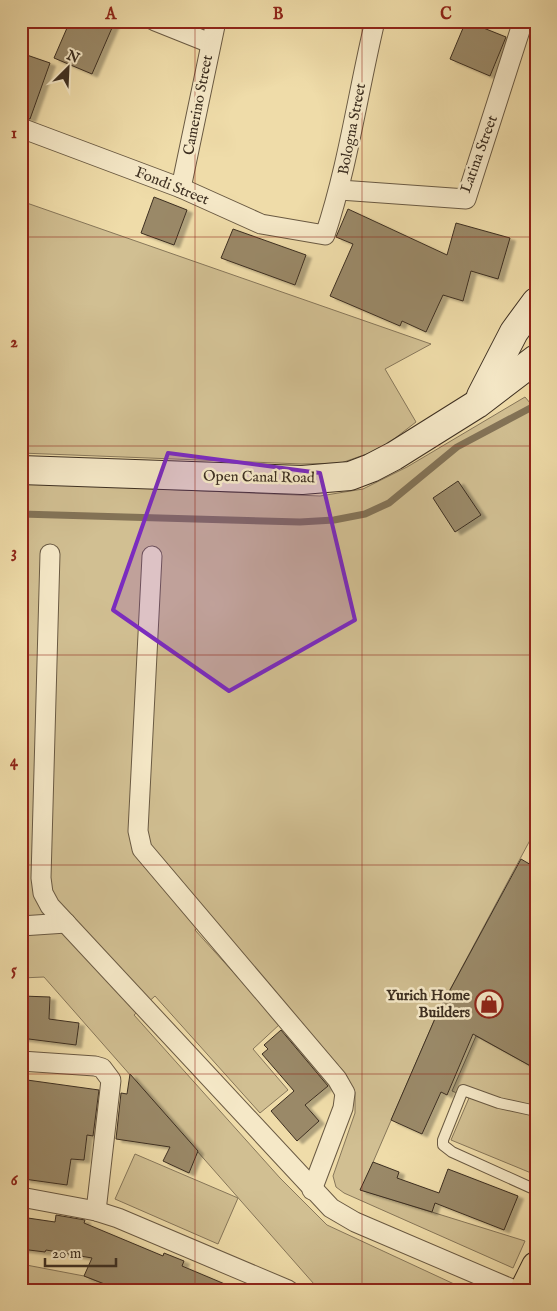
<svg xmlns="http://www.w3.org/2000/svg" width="557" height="1311" font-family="'IM FELL English',serif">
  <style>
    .green { fill: #d1bf92; stroke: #87775a }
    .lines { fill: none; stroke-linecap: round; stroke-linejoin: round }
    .stream { stroke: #837357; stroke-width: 7 }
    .building { fill: #9a8968; stroke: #3d2f21; filter: url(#shadow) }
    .service-casing { stroke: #6a5a43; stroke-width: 12 }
    .minor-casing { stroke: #6a5a43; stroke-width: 21 }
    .secondary-casing { stroke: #3d2f21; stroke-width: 30 }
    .trunk-casing { stroke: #3d2f21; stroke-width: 30 }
    .service { stroke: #f5e8c7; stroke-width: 10 }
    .minor { stroke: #f5e8c7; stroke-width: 19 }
    .secondary { stroke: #f5e8c7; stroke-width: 28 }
    .trunk { stroke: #efdca9; stroke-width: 28 }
    .marked { fill: #7b2cbf; fill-opacity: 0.2; stroke: #7b2cbf; stroke-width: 4; stroke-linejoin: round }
    .grid { fill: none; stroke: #8f2418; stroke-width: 1; stroke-opacity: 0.55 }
    .labels { text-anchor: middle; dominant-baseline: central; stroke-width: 5; stroke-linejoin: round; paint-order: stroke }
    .street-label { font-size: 15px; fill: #3d2f21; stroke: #f5e8c7 }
    .poi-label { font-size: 15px; font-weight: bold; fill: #3d2f21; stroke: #f5e8c7; text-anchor: end }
    .neatline { fill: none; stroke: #8f2418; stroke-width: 2 }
    .grid-label { font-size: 16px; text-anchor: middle; font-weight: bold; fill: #8f2418 }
  </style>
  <defs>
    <filter id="shadow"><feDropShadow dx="5.5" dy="3" stdDeviation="1" flood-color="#0004"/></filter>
  </defs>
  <rect width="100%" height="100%" fill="#efdca9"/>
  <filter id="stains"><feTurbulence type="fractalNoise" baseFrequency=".004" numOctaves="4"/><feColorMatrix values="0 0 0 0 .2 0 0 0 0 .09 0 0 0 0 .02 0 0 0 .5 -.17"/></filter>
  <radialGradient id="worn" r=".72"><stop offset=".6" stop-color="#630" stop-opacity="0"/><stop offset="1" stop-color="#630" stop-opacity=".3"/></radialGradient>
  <!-- green -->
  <g class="green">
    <path d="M21,201l410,143 -46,25 31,53 -35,27 -40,14 -39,1 -281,-11z"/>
    <path d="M525,397l11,13v419l-99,185 -76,176 164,51 -12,27 -169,-75 -8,-6 -3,-11 22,-63v-21l-10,-19 -136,-157 -14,14 85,94 -27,25 35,41 -28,23 -105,-117 -21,19 146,163 47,47 140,65h-138l-15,-6 -270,-307 -23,1v-495l299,13 43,-7 44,-22z"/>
    <path d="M476,1036l60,33v106l-85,-35 18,-42 -17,-7z"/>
    <path d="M135,1154l103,44 -20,46 -103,-45z"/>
    <path d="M21,1264l63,12 36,14h-99z"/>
  </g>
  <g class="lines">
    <!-- stream -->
    <path class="stream" d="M21,514l279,8 34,-2 31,-6 24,-11 68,-56 79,-42"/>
  </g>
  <!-- building -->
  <g class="building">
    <path d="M70,21h45l-23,53 -38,-16z"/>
    <path d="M466,21l40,16 -16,39 -40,-17z"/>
    <path d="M21,53l29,10 -20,56 -9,-2z"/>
    <path d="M154,197l33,13 -13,35 -33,-12z"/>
    <path d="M348,209l99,46 9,-32 54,15 -12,41 -27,-8 -8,30 -20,-6 -17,37 -24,-11 -2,5 -70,-30 23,-52 -17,-7z"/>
    <path d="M233,229l73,26 -11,30 -74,-27z"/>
    <path d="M458,481l23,34 -26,17 -22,-34z"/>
    <path d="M521,859l15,9v201l-63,-35 -26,61 -6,-3 -19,42 -31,-14 46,-106z"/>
    <path d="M22,996l28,1 -1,22 30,4 -3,22 -55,-7z"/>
    <path d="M281,1030l47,56 -23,19 14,16 -22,20 -26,-30 23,-20 -32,-37 6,-5 -4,-4z"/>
    <path d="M130,1074l68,77 -9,22 -26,-12 7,-14 -54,-8 5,-46 6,1z"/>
    <path d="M27,1080l72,10 -6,46 -6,-1 -3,25 -13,-1 -4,26 -43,-6 3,-22h-6v-22z"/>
    <path d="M373,1162l26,10 -2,6 42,15 9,-24 70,27 -14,34 -69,-27 -3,9 -72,-22z"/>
    <path d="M56,1215l29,5 -1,3 79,33 1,-3 20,8 -2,5 57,24h-119l-36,-14 8,-18 -46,-8 -1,2 -24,-3v-32l34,5z"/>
  </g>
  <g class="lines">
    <!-- service casing -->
    <g class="service-casing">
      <path id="service" d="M536,1111l-37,-8 -36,-13 -20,50v5l9,7 84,38"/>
    </g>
    <!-- minor casing -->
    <g class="minor-casing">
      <g id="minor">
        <path d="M155,21l55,22"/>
        <path d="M21,128l160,60 80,36 64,11c23,-69 33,-143 50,-214"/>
        <path d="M181,188l35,-167"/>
        <path d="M340,190l126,9 57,-178"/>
        <path d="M50,554l-9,324 2,15 7,13 281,302 24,14 159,68"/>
        <path d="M152,556l-14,275 4,18 195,230 8,14 -2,15 -31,82"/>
        <path d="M21,926l45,-3"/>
        <path d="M21,1061l74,5 7,2 9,12 -15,131"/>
        <path d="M21,1197l75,14 22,7 170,72"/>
      </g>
    </g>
    <!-- secondary casing -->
    <g class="secondary-casing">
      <g id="secondary">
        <path d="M481,396l33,-64 22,-30"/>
        <path d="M21,470l281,10 48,-4 21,-8 23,-12 83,-52 59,-45"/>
      </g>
    </g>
    <!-- trunk casing -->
    <g class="trunk-casing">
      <path id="trunk" d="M524,1290l12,-24"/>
    </g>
    <!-- service -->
    <use href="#service" class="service"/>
    <!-- minor -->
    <use href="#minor" class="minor"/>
    <!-- secondary -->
    <use href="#secondary" class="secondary"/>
    <!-- trunk -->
    <use href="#trunk" class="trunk"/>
  </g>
  <!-- marked area -->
  <path class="marked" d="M168,453l152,20 35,147 -126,71 -116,-81z"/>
  <!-- grid -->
  <path class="grid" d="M195,21v1269M362,21v1269M21,237h515M21,446h515M21,655h515M21,865h515M21,1074h515"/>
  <!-- icons -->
  <defs>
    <g id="shop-ring" transform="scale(1.4375)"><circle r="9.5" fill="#f5e8c7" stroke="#8f2418" stroke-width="1.5"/><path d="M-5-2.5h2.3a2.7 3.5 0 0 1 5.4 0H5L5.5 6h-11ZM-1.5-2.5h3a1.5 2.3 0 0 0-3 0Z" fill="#8f2418"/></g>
  </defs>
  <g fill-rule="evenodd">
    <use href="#shop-ring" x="489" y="1004"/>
  </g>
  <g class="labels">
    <!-- street labels -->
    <g class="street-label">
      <text transform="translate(198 105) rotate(-79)">Camerino Street</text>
      <text transform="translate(352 129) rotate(-79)">Bologna Street</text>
      <text transform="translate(479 154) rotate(-70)">Latina Street</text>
      <text transform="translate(172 186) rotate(22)">Fondi Street</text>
      <text transform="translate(259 477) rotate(1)">Open Canal Road</text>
    </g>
    <!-- poi labels -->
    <g class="poi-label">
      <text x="470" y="995">Yurich Home<tspan x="470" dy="17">Builders</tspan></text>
    </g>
  </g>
  <!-- margin -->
  <rect width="557" height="1311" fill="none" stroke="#efdca9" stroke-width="55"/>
  <!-- north arrow -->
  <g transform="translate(68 68) rotate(24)" stroke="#f5e8c7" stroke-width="4" paint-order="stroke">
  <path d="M0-4L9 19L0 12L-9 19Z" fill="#3d2f21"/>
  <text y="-8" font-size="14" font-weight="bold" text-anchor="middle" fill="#3d2f21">N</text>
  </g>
  <!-- scale -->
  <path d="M45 1258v8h71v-8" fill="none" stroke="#3d2f21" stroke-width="2.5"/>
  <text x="52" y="1258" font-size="15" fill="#3d2f21" stroke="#f5e8c7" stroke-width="4" paint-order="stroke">20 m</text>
  <rect x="28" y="28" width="502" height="1256" class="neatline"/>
  <g class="grid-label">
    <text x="111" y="19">A</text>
    <text x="278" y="19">B</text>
    <text x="446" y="19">C</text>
    <text x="14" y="138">1</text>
    <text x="14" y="347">2</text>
    <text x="14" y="557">3</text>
    <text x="14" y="766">4</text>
    <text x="14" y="975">5</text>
    <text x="14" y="1185">6</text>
  </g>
  <rect width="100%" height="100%" filter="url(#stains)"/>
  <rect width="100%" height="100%" fill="url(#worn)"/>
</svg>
